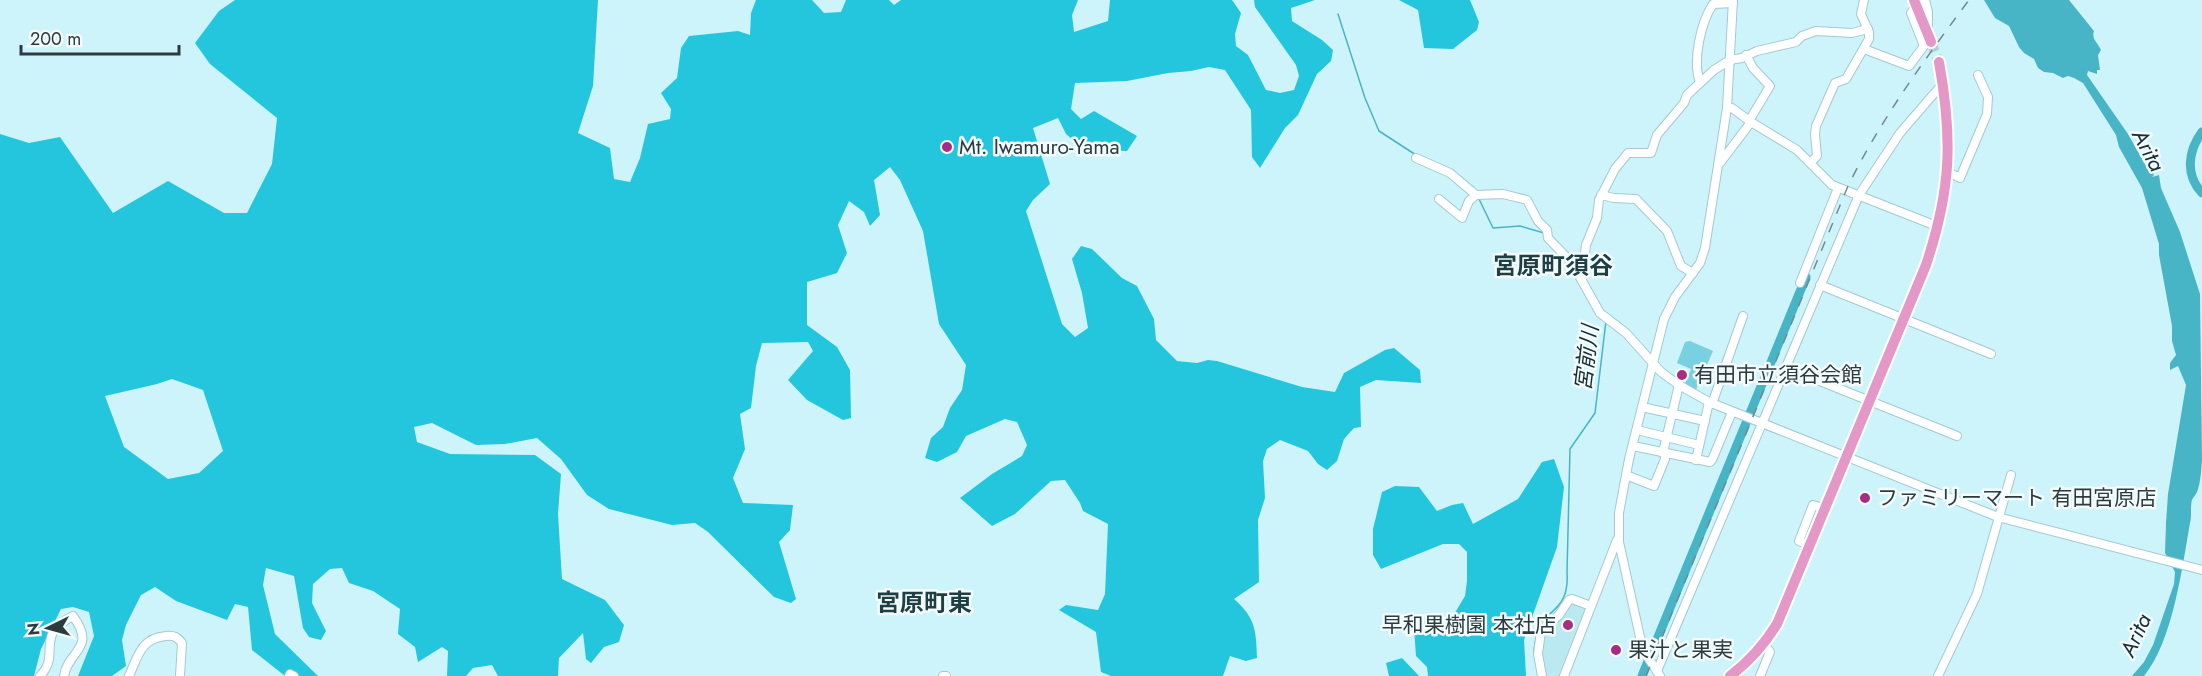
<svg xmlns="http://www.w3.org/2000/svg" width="2202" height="676" font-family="Jost,'Noto Sans JP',sans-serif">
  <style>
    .built { fill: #bae9f2 }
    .green { fill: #78d0e0 }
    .forest { fill: #24c6dd; fill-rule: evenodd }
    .water { fill: #48b5c6 }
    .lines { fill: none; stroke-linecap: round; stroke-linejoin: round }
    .stream { stroke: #48b5c6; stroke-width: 1.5 }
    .river { stroke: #48b5c6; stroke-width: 9 }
    .highway-tunnel { stroke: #aecfd5; stroke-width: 10; stroke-dasharray: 10 5; stroke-linecap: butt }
    .minor-casing { stroke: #a4c9d0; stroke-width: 10 }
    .highway-casing { stroke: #fff; stroke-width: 14 }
    .minor { stroke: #fff; stroke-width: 8 }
    .highway { stroke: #e498c7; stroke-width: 10 }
    .rail { stroke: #718a8f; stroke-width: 1.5; stroke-dasharray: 10 10; stroke-linecap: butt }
    .poi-dot { fill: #a62d83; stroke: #f4fbfd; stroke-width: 2 }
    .labels { text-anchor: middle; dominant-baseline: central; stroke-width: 5; stroke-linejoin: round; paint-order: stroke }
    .poi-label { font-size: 21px; fill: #2c3b3e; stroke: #f4fbfd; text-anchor: start }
    .water-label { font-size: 22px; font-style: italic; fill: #162f33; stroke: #f4fbfd }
    .quarter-label { font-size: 24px; font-weight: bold; fill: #1e4045; stroke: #f4fbfd }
  </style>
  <rect width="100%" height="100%" fill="#cef4fb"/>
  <!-- built -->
  <path class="built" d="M1569,601l18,6 -25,69h-19l-1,-43z"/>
  <!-- green -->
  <path class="green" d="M1690,341l23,10 -18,41 -11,-6 7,-17 -14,-6 8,-21z"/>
  <!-- forest -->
  <g class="forest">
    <path d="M235,0h363l-5,86 -15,47 32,15 4,31 16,3 10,-24 8,-34 22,-5 1,-10 -10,-16 16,-15 4,-30 8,-12 49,-5 12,4 1,-22 5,-13h56l12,13 17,-1 5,-12h43l5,5 7,-5h177l-6,15 2,17 34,-11 2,-21h122l9,13 -6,21 1,12 12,9 18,35 14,3 14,-3 5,-14 -3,-11 -41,-58 -1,-7h61l-24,8 1,13 30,19 11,10 -2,11 -14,13 -19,41 -13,13 -25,40 -8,-11 -1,-47 -26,-40 -16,-3 -18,4 -23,2 -41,8 -52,2 -4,26 10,10 13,-8 43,25 -10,15 -44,-2 -17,-15 -8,-16 -25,10 17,56 -17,16 -7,11 36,113 13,13 13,-9 -6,-35 -10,-34 9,-13 11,3 30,29 15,8 17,33 2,21 21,21 20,2 11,-3 9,1 85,26 33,5 9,-19 41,-23 9,-2 26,22 1,13 -45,-3 -16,7 1,40 -7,1 -10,11 -7,22 -10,9 -9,-6 -10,-13 -28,-11 -13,9 -4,12 2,37 -7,22 1,62 -25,17c22,19 22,32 23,59l-11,3 -16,-5 -7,20h-112l-10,-4 -5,-40 -37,-22 7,-5 32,5 7,-16 3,-70 -25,-13 -3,-8 -15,-23 -14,1 -36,33 -23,12 -32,-28 32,-24 30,-18 5,-11 -10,-23 -12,-3 -39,17 -9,16 -20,10 -12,-4 6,-20 12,-11 7,-19 12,-18 4,-25 -27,-41 -16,-93 -23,-51 -10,-13 -16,13 6,35 -10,11 -6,-14 -15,-11 -11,24 9,28 -10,20 -30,9v43l30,22 13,23 1,48 -8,2 -36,-20 -19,-20 25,-29 -5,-9 -46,1 -6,23 -5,42 -11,6 5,35 -12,29 10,25 50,2 -3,25 -11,12 17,57 -5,4 -17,-6 -66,-65 -13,-9 -23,2 -63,-16 -22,-14 -26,-36 -24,-21 -32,6 -29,1 -44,-22 -18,4 3,15 33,12 85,1 26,19 -3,40 4,65 43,21 19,25 -5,17 -15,5 -13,16 -5,-4 -3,-26 -24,25 -1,18h-60l-6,-11 -19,3 -7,8h-19l1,-25 -6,-4 -24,15 -3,-15 -17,-13 2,-25 -27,-18 -24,-8 -7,-15 -12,1 -17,15 -1,19 14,28 -5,9 -12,-3 -6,-9 -9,-52 -28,-8 -3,17 12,49 43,42h-33l-33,-26 -4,-43 -13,-3 -8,16 -51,-19 -21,-14 -14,8 -15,30 -4,15 4,26 -14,10h-34l16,-40 -5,-24 -16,-5 -12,2 -20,40 -7,27h-34v-542l29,9 31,-6 53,76 55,-32 56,32h23l25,-49 5,-46 -67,-54 -15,-21 24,-32zM172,379l31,11 20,61 -24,22 -31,6 -44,-32 -19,-51 52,-12z"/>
    <path d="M1399,0h71l9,22 -2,8 -24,19 -29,-1 -6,-38z"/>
    <path d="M1554,459l10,28 -7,60 -33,93 2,36h-98l-1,-9 -11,-11 -2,-28 14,-7 7,6 11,1 19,-32 2,-15v-29l-8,-8h-16l-62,25 -8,-14v-26l9,-37 13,-6 24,1 18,24 15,-6 11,-2 10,21 45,-25 24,-37z"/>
    <path d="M1402,658l17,18h2h-32l-3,-13z"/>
  </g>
  <!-- water -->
  <path class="water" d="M1984,0h85l25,31c-3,8 4,12 7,19l-3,5 2,15h-3v4l-9,-3 -1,4 41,59 18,32 4,1 4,8 -2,2 7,-2 2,13 19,44 20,62 2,166c-1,10 -1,22 -5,32 -1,3 -4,5 -5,8 -2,7 0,16 -2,23 -8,45 -17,118 -46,153h-12l12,-14 9,-17 21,-61 1,-12 -10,-19 1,-30 2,-29 18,-109 -8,-19 -8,4v-7l6,-8 -4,-14v-15l-13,-71v-11l-17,-56 -23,-41 -3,-12 -33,-52 -9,-5 -6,-2 -5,2 -10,-5 -9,-1 -6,-4 -4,-9 -10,-6 -5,-6 -10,-21 -14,-8z"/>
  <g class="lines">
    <!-- stream -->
    <g class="stream">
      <path d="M1338,14l27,84 14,33 37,24"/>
      <path d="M1458,175l15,12"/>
      <path d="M1479,199l14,29 27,-2 24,7"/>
      <path d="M1538,672l-4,-22 4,-26c20,-16 31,-24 29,-51l3,-124 25,-36 11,-92"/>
    </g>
    <!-- river -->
    <g class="river">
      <path d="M2202,132c-14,19 -17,43 0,61"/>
      <path d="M1642,676l164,-399"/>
    </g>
    <!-- highway-tunnel -->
    <path class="highway-tunnel" d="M1931,42l8,20"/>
    <!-- minor casing -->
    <g class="minor-casing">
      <g id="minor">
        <path d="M1925,0l3,12v17"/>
        <path d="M1864,49l45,17 15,-20 -13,-33 6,-8"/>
        <path d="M1746,55l7,13 17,18 -21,35"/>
        <path d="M1700,82c-8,-21 1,-60 13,-78l20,-1"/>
        <path d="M1727,108h5l19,14 46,28 35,35 107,42"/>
        <path d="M1416,158l34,15 26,22 27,-1 24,6 11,21 9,9 1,8 24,25 28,50 26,20 35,39 18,13 30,17 289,115 204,53"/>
        <path d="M1811,162l6,-6 -2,-22 1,-8 19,-43 11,-4 23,-40v-7l-8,-18 3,-14"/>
        <path d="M1720,163l31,-41"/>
        <path d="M1947,175l5,-1 8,4 27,-64 1,-17 -10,-22"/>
        <path d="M1601,195l13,3 22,1 31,32 14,35 12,7"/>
        <path d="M1439,199l23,19 7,-17 7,-6"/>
        <path d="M1582,280l4,-35 11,-27 2,-18 16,-31 13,-16h23l6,-18 27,-32 3,-8 27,-25 16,-10 12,-2 15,-7 39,-9 6,-6 14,-5 36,2 16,-4"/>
        <path d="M1800,283l38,-95"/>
        <path d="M1820,285l171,69"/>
        <path d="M1785,367l172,69"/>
        <path d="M1712,404l31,-88"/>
        <path d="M1642,407l63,14"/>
        <path d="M1637,430l62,15"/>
        <path d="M1633,446l77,16 2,-2 20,-48"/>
        <path d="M1696,460l13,-58"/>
        <path d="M1626,475l28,11 11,-27 -1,-11 15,-63"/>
        <path d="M1811,546l-12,-5 14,-36 13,4"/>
        <path d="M1657,671l202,-476 41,-62 38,-44 5,-2"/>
        <path d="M40,676c22,-22 -7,-40 33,-60 24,33 -5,34 -9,60"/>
        <path d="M129,676c9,-20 12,-38 37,-40 8,-1 11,1 16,7l-2,33"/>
        <path d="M289,676l1,-2 4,2"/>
        <path d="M943,676h3"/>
        <path d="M1542,676l-4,-22 3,-23 18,-16 10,-15 3,-1 19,7"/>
        <path d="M1564,676l53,-136"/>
        <path d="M1660,676l-13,-20 -7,-19 -21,-95v-29l10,-54 35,-140 11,-22 25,-34 5,-15 22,-140 6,-108"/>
        <path d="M1760,676l10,-24 -6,-8"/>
        <path d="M1938,676l39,-82 34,-119"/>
      </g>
    </g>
    <!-- highway casing -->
    <g class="highway-casing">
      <g id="highway">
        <path d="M1914,0l17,42"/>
        <path d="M1730,676c20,-15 34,-31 47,-52l149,-359c25,-75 27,-125 13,-203"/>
      </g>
    </g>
    <!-- minor -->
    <use href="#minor" class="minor"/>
    <!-- highway -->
    <use href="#highway" class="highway"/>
    <!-- rail -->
    <path class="rail" d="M1646,676l202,-490c33,-67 77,-127 121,-186"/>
  </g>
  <!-- markers -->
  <g class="poi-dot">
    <circle cx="947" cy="147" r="6"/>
    <circle cx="1682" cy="375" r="6"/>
    <circle cx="1865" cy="498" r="6"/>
    <circle cx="1568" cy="625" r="6"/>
    <circle cx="1616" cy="650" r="6"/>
  </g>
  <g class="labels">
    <!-- poi labels -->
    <g class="poi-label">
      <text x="959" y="147">Mt. Iwamuro-Yama</text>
      <text x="1694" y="375">有田市立須谷会館</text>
      <text x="1877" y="498">ファミリーマート 有田宮原店</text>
      <text x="1556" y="625" text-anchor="end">早和果樹園 本社店</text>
      <text x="1628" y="650">果汁と果実</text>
    </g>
    <!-- water labels -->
    <g class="water-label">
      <text transform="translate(2149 150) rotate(62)">Arita</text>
      <text transform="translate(1586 358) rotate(-83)">宮前川</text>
      <text transform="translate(2135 635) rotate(-65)">Arita</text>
    </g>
    <!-- quarter labels -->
    <g class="quarter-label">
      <text x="1553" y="265">宮原町須谷</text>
      <text x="924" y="602">宮原町東</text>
    </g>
  </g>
  <!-- north arrow -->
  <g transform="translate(48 628) rotate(265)" stroke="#f4fbfd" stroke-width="4.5" paint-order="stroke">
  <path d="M0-4.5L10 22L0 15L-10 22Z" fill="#2c3b3e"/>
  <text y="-9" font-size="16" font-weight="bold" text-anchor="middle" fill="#2c3b3e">N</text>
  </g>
  <!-- scale -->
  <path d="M21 45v9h158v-9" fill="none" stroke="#2c3b3e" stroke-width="3"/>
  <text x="30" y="45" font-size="18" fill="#2c3b3e" stroke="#f4fbfd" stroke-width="4.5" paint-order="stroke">200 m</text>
</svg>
